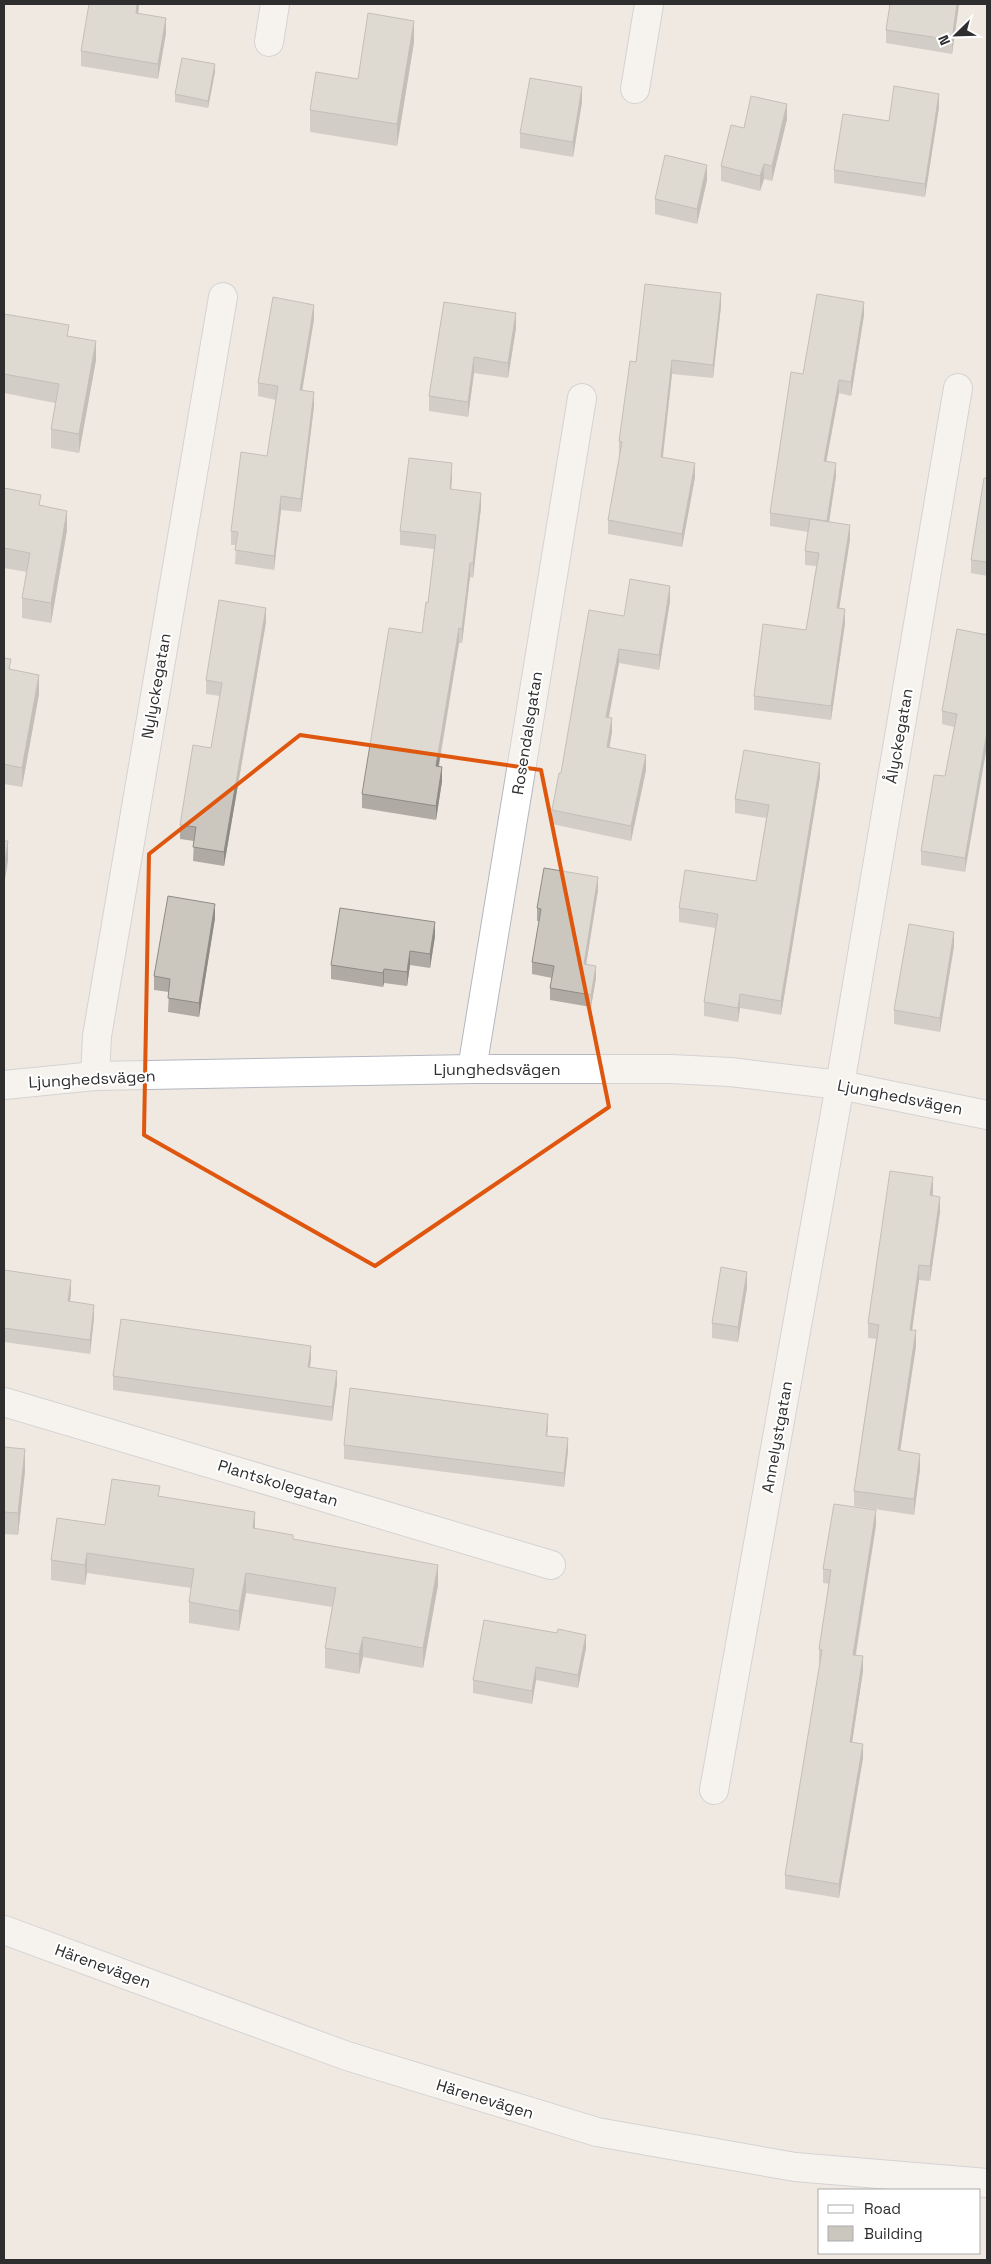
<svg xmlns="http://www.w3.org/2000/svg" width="991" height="2264" font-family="'Space Grotesk',sans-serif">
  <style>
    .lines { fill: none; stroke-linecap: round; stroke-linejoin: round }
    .street-casing { stroke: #b4b7c1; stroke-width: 30 }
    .secondary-casing { stroke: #b4b7c1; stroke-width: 30 }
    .street { stroke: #fff; stroke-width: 28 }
    .secondary { stroke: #fff; stroke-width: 28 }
    .wall { fill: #afaba4 }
    .shaded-wall { fill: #8e8b86 }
    .building { fill: #cbc7bf; stroke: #8e8b86 }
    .marked { fill: none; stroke: #df570e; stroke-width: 4; stroke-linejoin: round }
    .labels { text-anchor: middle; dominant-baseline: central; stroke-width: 4; stroke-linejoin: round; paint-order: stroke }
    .street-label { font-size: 16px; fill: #2e2e2e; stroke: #fff }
  </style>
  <rect width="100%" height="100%" fill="#efe9e1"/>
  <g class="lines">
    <!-- street casing -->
    <g class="street-casing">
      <g id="street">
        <path d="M269,42l6,-38"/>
        <path d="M635,89l14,-85"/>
        <path d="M472,1069l110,-671"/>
        <path d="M95,1076l2,-40 126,-739"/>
        <path d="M4,1085l91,-9 377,-7h199l59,3 110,13 147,30"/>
        <path d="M4,1402l547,163"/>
        <path d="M714,1790l126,-705 118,-697"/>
      </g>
    </g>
    <!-- secondary casing -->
    <g class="secondary-casing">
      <path id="secondary" d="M4,1930l343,126 250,76 198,35 192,16"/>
    </g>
    <!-- street -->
    <use href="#street" class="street"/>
    <!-- secondary -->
    <use href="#secondary" class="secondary"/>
  </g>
  <!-- wall -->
  <g class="wall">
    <path d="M139,4l-1,10 28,19 -8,46 -77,-13v-15z"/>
    <path d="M890,4h69l-7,50 -66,-11v-13z"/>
    <path d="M414,42l-17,104 -87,-14v-22z"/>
    <path d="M215,72l-7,36 -33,-6v-8z"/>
    <path d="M582,102l-9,55 -53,-9v-15z"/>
    <path d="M939,107l-14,90 -91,-14v-13l55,-49z"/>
    <path d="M787,119l-15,62 -8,-2 -4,12 -39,-10v-15l23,-38z"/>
    <path d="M707,180l-10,44 -42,-10v-15z"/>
    <path d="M444,302l72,26 -8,50 -34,-5 -6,44 -39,-6v-15z"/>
    <path d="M721,306l-8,72 -41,-4 -9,83 32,20 -13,70 -74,-13v-14l12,-65h-1v-14l17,-79z"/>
    <path d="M4,314l65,22 27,24 -17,93 -28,-5v-19l4,-26 -51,-10z"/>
    <path d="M864,315l-13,81 -12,-3 -13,69 10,14 -7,46 21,17 -11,70 6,14 -14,97 -77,-10v-14l52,-66 10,-64 -11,-1v-14l3,-19 -38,-6v-13l33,-139z"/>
    <path d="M314,319l-12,71 12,16 -13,106 -20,-2 -7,60 -39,-6 1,-19h-5v-14l36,-75 9,-56 -18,-4v-13z"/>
    <path d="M452,478l-1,11 30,18 -8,71 -3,-1 -8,66h-3l-20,123 3,15 -6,39 -74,-12v-14l60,-161 6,-30 6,-54 -34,-4v-14z"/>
    <path d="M987,478v98l-16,-3v-13z"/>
    <path d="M4,488l37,18 26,24 -16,93 -29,-5v-20l5,-26 -23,-4z"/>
    <path d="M670,601l-11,69 -40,-7 -10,54 3,15 -3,16 37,22 -15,71 -79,-17v-14l9,-37 63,-157z"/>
    <path d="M266,622l-42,244 -31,-5 1,-20 -14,-2v-14l31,-77 9,-52 -14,-2v-14z"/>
    <path d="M987,635l-22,237 -44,-7v-14l24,-75 9,-49 -12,-3v-13z"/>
    <path d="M4,658l7,12 28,24 -17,93 -18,-3z"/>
    <path d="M820,777l-39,238 -41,-7 -2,14 -34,-6v-14l11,-74 -36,-6v-14l77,-27 10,-63 -31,-5v-14z"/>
    <path d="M598,890l-12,75 10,13 -5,29 -41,-7v-12l2,-10 -20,-4v-12l7,-41h-2v-13z"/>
    <path d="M215,918l-16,99 -31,-5 1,-20 -15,-2v-14z"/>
    <path d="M435,936l-5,32 -20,-3 -3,21 -23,-3 -1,4 -52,-8v-14z"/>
    <path d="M954,946l-14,86 -46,-8v-14z"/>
    <path d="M933,1193l-1,3 8,16 -10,69 -11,-1 -7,50 4,16 -16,104 20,19 -6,46 -60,-9v-15l22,-152 -8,-1v-15z"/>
    <path d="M4,1270l67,23 -1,8 24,17 -4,36 -86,-12z"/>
    <path d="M747,1287l-9,55 -26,-4v-15z"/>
    <path d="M311,1359l-1,8 27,17 -5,37 -219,-31v-14z"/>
    <path d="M548,1427l-1,9 21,15 -4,36 -220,-28v-14z"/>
    <path d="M4,1447l21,24 -7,64 -14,-1z"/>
    <path d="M160,1496l95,33 38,10 145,46 -15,83 -60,-11 -4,17 -34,-6v-20l7,-41 -86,-14 -7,38 -50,-8v-21l2,-14 -104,-15 -2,12 -34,-5v-20l54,-35z"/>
    <path d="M876,1525l-20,130 7,16 -11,71 11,16 -24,140 -54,-9v-14l35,-211 -1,-1v-14l10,-65 -6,-1v-14z"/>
    <path d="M586,1648l-8,40 -42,-8 -4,24 -59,-11v-13z"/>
  </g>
  <!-- shaded-wall -->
  <g class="shaded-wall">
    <path d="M137,4h2v3l-3,21v-15z"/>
    <path d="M957,4h2l-7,50v-14z"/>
    <path d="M166,18v15l-8,46v-15z"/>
    <path d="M414,21v21l-17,104v-22z"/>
    <path d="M215,64v8l-7,36v-7z"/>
    <path d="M582,87v15l-9,55v-15z"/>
    <path d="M939,94v13l-14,90v-13z"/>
    <path d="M787,104v15l-15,62v-15z"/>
    <path d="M764,164v15l-4,12v-15z"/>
    <path d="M707,165v15l-10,44v-15z"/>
    <path d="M721,293v13l-8,72v-13z"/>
    <path d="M864,302v13l-13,81v-14z"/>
    <path d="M314,305v14l-14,85v-14z"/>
    <path d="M516,313v15l-8,50v-15z"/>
    <path d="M96,341v19l-17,93v-19z"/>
    <path d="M474,357v16l-6,44v-15z"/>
    <path d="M672,360v14l-11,97v-14z"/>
    <path d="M839,380v13l-15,81v-13z"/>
    <path d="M314,392v14l-13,106v-13z"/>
    <path d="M452,463v15l-2,26v-15z"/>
    <path d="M695,463v14l-13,70v-13z"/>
    <path d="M836,463v13l-9,59v-13z"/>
    <path d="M481,493v14l-8,71v-15z"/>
    <path d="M281,496v14l-7,60v-14z"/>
    <path d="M67,511v19l-16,93v-20z"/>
    <path d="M850,525v14l-13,83v-14z"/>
    <path d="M470,563v14l-8,66v-14z"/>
    <path d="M670,586v15l-11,69v-15z"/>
    <path d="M266,608v14l-42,244v-14z"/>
    <path d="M845,609v14l-14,97v-14z"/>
    <path d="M459,628v15l-23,137v-14z"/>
    <path d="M619,649v14l-13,68v-14z"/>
    <path d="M39,675v19l-17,93v-19z"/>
    <path d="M612,718v14l-5,30v-15z"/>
    <path d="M987,732v14l-22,126v-14z"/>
    <path d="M646,755v15l-15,71v-15z"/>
    <path d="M820,763v14l-39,238v-14z"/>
    <path d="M442,767v14l-6,39v-14z"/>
    <path d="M8,841v20l-4,25v-19z"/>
    <path d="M598,877v13l-14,87v-13z"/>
    <path d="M215,904v14l-16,99v-14z"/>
    <path d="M435,922v14l-5,32v-14z"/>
    <path d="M954,932v14l-14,86v-14z"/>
    <path d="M410,951v14l-3,21v-14z"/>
    <path d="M596,966v12l-5,29v-12z"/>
    <path d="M384,969v14l-1,4v-14z"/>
    <path d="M740,994v14l-2,14v-14z"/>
    <path d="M933,1177v16l-3,18v-16z"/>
    <path d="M940,1197v15l-10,69v-15z"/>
    <path d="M919,1265v15l-9,65v-15z"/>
    <path d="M747,1272v15l-9,55v-15z"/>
    <path d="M71,1280v13l-3,22v-14z"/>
    <path d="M94,1305v13l-4,36v-14z"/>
    <path d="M916,1330v16l-18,119v-15z"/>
    <path d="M311,1346v13l-3,21v-13z"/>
    <path d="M337,1371v13l-5,37v-14z"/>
    <path d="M548,1414v13l-2,22v-13z"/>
    <path d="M568,1438v13l-4,36v-14z"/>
    <path d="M25,1449v22l-7,64v-22z"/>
    <path d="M920,1454v15l-6,46v-16z"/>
    <path d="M876,1510v15l-23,144v-14z"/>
    <path d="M255,1512v20l-2,-4z"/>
    <path d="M87,1553v20l-2,12v-20z"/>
    <path d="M438,1565v20l-15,83v-20z"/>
    <path d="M246,1573v20l-7,38v-20z"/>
    <path d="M586,1635v13l-8,40v-13z"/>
    <path d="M363,1637v20l-4,17v-20z"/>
    <path d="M863,1656v15l-13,85v-14z"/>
    <path d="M536,1667v13l-4,24v-13z"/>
    <path d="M863,1744v14l-24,140v-14z"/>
  </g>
  <!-- building -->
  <g class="building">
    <path d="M89,4h48l-1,9 30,5 -8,46 -77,-13z"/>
    <path d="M890,4h67l-5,36 -66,-10z"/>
    <path d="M368,13l46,8 -17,103 -87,-14 6,-38 42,7z"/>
    <path d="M182,58l33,6 -7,37 -33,-7z"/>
    <path d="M530,78l52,9 -9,55 -53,-9z"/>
    <path d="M894,86l45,8 -14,90 -91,-14 9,-56 46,7z"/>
    <path d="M751,96l36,8 -15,62 -8,-2 -4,12 -39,-10 10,-41 13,3z"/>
    <path d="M665,155l42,10 -10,44 -42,-10z"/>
    <path d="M645,284l76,9 -8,72 -41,-5 -11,97 34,6 -13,71 -74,-14 14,-78 -3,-1 11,-80 6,1z"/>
    <path d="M817,294l47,8 -13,80 -12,-2 -15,81 12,2 -9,58 -57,-8 21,-141 12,2z"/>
    <path d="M273,297l41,8 -14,85 14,2 -13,107 -20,-3 -7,60 -39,-6 3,-18 -7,-1 10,-79 26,4 11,-70 -20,-3z"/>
    <path d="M444,302l72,11 -8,50 -34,-6 -6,45 -39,-6z"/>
    <path d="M4,314l65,11 -2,11 29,5 -17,93 -28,-5 8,-45 -55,-10z"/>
    <path d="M409,458l43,5 -2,26 31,4 -8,70h-3l-8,66 -3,-1 -23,138 6,1 -6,39 -74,-12 27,-166 33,5 4,-31 2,1 8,-68 -36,-4z"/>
    <path d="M984,478h3v84l-16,-2z"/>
    <path d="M4,488l37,7 -2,10 28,6 -16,92 -29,-5 8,-45 -26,-5z"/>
    <path d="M810,519l40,6 -13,83 8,1 -14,97 -77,-10 9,-72 43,6 13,-77 -14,-2z"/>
    <path d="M630,579l40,7 -11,69 -40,-6 -13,68 6,1 -5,29 39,8 -15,71 -79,-16 7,-37h2l28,-163 35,6z"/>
    <path d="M219,600l47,8 -42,244 -31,-5 3,-20 -16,-2 13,-80 18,3 11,-65 -16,-3z"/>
    <path d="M957,629l30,6v97l-22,126 -44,-7 13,-76 11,1 12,-62 -15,-3z"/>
    <path d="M4,658l7,1 -2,10 30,6 -17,93 -18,-4z"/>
    <path d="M744,750l76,13 -39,238 -41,-7 -2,14 -34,-6 14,-88 -39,-6 6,-38 71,11 13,-76 -34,-6z"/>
    <path d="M4,841h4l-4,26z"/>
    <path d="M544,868l54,9 -14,87 12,2 -5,29 -41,-7 4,-22 -22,-4 9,-53 -4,-1z"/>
    <path d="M168,896l47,8 -16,99 -31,-5 2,-19 -16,-3z"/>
    <path d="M340,908l95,14 -5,32 -20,-3 -3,21 -23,-3 -1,4 -52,-8z"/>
    <path d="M909,924l45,8 -14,86 -46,-8z"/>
    <path d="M890,1171l43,6 -3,18 10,2 -10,69 -11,-1 -9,65h6l-18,120 22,4 -6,45 -60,-8 25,-166 -11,-2z"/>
    <path d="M721,1267l26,5 -9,55 -26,-4z"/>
    <path d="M4,1270l67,10 -3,21 26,4 -4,35 -86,-12z"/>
    <path d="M121,1319l190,27 -3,21 29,4 -5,36 -219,-31z"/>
    <path d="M350,1388l198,26 -2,22 22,2 -4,35 -220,-28z"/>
    <path d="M4,1447l21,2 -7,64 -14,-1z"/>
    <path d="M112,1479l48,7 -2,10 97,16 -2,16 40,7v4l145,26 -15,83 -60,-11 -4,17 -34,-6 11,-60 -90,-15 -7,38 -50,-9 5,-33 -107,-16 -2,12 -34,-5 6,-42 48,7z"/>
    <path d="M834,1504l42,6 -23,145 10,1 -13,86 13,2 -24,140 -54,-9 37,-225 -3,-1 12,-79 -8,-1z"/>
    <path d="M484,1620l73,13 1,-4 28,6 -8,40 -42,-8 -4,24 -59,-11z"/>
  </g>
  <!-- marked area -->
  <path d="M0 0H991V2264H0ZM300,735l241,35 68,337 -234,159 -231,-131 5,-281z" fill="#efe9e1" fill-opacity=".55" fill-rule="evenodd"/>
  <path class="marked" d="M300,735l241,35 68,337 -234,159 -231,-131 5,-281z"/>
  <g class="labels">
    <!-- street labels -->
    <g class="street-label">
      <text transform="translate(156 686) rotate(-80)">Nylyckegatan</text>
      <text transform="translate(527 733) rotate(-81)">Rosendalsgatan</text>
      <text transform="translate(899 736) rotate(-80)">Ålyckegatan</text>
      <text x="497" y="1069">Ljunghedsvägen</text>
      <text transform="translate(92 1079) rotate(-3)">Ljunghedsvägen</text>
      <text transform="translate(900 1097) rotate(11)">Ljunghedsvägen</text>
      <text transform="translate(777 1437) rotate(-80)">Annelystgatan</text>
      <text transform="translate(278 1483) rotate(17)">Plantskolegatan</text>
      <text transform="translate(103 1966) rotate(20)">Härenevägen</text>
      <text transform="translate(485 2099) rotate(17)">Härenevägen</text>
    </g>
  </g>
  <!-- border -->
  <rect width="991" height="2264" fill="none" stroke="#2e2e2e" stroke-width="10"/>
  <!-- legend -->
  <rect x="818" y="2189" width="162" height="65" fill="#ffffff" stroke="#ababab"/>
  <rect x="828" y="2205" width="25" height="8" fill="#ffffff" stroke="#ababab"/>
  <text x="864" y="2214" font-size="15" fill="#2e2e2e">Road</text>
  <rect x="828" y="2226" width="25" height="15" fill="#cbc7bf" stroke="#ababab"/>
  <text x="864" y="2239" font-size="15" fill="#2e2e2e">Building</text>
  <!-- north arrow -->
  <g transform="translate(956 35) rotate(247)" stroke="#ffffff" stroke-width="4" paint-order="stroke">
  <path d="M0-4L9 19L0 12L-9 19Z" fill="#2e2e2e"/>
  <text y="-8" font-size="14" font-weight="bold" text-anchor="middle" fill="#2e2e2e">N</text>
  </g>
</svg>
